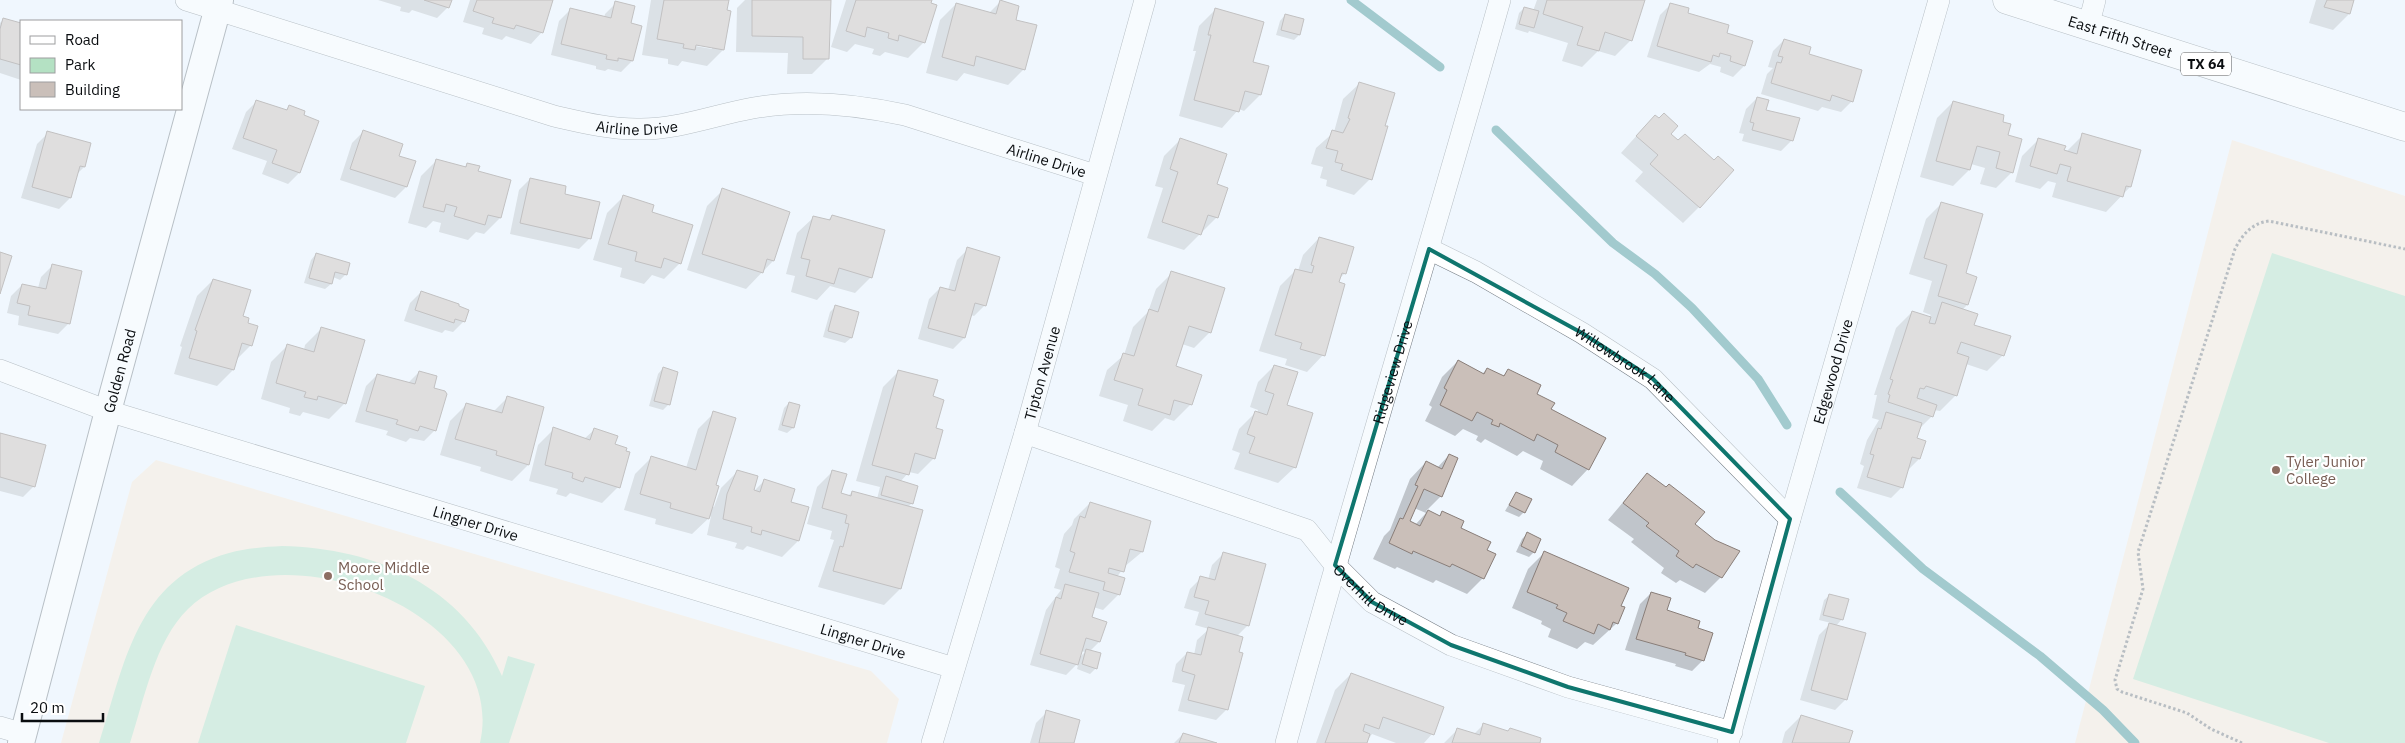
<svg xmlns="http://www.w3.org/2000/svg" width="2405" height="743" font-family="'IBM Plex Sans',sans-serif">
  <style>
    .education { fill: #f9e9d7 }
    .green { fill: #b4e1c3 }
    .shadow { fill: #0003; fill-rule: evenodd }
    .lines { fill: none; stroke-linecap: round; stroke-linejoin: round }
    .stream { stroke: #439294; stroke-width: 9 }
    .building { fill: #cabfb9; stroke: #897e79 }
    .minor-casing { stroke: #747c84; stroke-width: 22 }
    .tertiary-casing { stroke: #747c84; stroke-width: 28 }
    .primary-casing { stroke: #747c84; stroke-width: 29 }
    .path { stroke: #74797d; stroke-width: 3; stroke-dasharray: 2.5 2.5; stroke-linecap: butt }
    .minor { stroke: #fff; stroke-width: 21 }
    .tertiary { stroke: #fff; stroke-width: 26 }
    .primary { stroke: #fff; stroke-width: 28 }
    .marked { fill: none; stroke: #0f766e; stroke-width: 4; stroke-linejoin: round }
    .education-dot { fill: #8d6e63; stroke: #fff; stroke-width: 2 }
    .labels { text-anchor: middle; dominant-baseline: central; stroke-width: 4.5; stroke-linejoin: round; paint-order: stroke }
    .shield { fill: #fff; stroke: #545658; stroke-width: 1 }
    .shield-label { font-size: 14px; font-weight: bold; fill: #0a0d10 }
    .street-label { font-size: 15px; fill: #0a0d10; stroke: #fff }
    .education-label { font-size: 15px; fill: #785e54; stroke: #fff; text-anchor: start }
  </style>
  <rect width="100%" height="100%" fill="#f0f7fe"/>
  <!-- education -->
  <g class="education">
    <path d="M2232,140l173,56v547h-330z"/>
    <path d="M156,460l715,211 28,28 -12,44h-826l71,-261z"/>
  </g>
  <!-- green -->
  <g class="green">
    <path d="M2272,253l133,43v447h-76l-196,-64z"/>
    <path d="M282,546c94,2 181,40 220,130l6,-20 27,8 -26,79h-29c30,-133 -205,-219 -292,-134 -33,32 -44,91 -58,134h-31c26,-80 37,-164 130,-190 17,-5 35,-6 53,-7z"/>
    <path d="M236,625l189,61 -19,57h-208z"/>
  </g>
  <!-- shadow -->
  <g class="shadow">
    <path d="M378,0h73l-3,7 -11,11 -25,-8 -3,3 -9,-2 1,-4z"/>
    <path d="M470,0h82l-10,32 -11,12 -25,-8 -4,4 -20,-6 2,-6 -21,-6z"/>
    <path d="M651,0h73l-1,50 -16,16 -25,-5 -4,5 -10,-2v-5l-26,-4zM690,43l22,4v2l-23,-4z"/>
    <path d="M745,0h84l-1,58 -16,16h-25l1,-21 -52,-1 1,-44z"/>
    <path d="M846,0h85l-7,42 -16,16 -23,-6 -5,4 -8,-2 2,-5 -19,-5 -8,8 -16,-5z"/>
    <path d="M1537,0h107l-13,40 -16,16 -17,-5 -16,16 -20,-6 6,-18 -39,-12 -1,2 -13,-4 4,-16 5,-5 9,3z"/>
    <path d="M2316,0h37l-4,14 -16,16 -24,-7z"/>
    <path d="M1000,2l14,19 10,48 -16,16 -44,-12 -7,8 -31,-8 14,-53 16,-16 33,9z"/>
    <path d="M616,3l13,21 3,37 -11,11 -13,-3 -3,2 -9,-2v-3l-45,-11 8,-34 11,-11 34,8 1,-4z"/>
    <path d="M1671,4l54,30 19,32 -11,11 -13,-5 1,-5 -11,-3 -11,8 -52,-15 13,-42z"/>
    <path d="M1215,10l36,53 9,32 -16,16 -5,-2 -17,19 -43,-12 17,-65h-3l6,-25z"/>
    <path d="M1285,15l14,20 -5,5 -18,-5 4,-14z"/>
    <path d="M4,19l17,6v55l-21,-7v-50z"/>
    <path d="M1784,40l24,15 44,46 -11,11 -19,-5 -4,4 -57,-17 6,-20 6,-6 -5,-1 5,-16z"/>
    <path d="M1360,83l10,96 -16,16 -28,-9 1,-6 -7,-2 3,-11 -12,-3 5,-16 18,-16 9,-33z"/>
    <path d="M1757,98l8,13 27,29 -11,11 -39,-10 2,-7 -5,-1 7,-24z"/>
    <path d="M257,101l28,10 4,-4 13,9 15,6 -18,51 -11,11 -26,-10 5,-13 -35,-12 14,-37z"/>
    <path d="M1953,102l48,21 5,13 6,36 -16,16 -16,-4 5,-16 -14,-4 -2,6 -16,16 -33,-9 17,-59z"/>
    <path d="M363,132l35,25 8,30 -11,11 -55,-18 12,-37z"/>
    <path d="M48,133l36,34 -7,7 -7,24 -11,11 -38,-11 16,-54z"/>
    <path d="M1639,133l31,1 29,73 -16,16 -48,-42 8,-9 -22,-19z"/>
    <path d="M2083,135l47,52 -24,25 -54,-15 4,-14 -8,-2 -8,8 -25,-7 7,-26 16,-16 28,12z"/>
    <path d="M1180,140l36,45 1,32 -33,33 -37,-12 16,-50 -8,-2 9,-30z"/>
    <path d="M437,160l27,8 3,-4 10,8 23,46 -16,16 -8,-2 -8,8 -29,-8 2,-9 -8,-2 -7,7 -18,-5 13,-47z"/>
    <path d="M530,179l33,16 27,43 -11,11 -69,-15 9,-44z"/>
    <path d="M723,190l50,71 -27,28 -59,-19 20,-64z"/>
    <path d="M623,197l27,16 30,50 -16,16 -12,-4 -8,9 -24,-7 2,-9 -29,-8 14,-47z"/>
    <path d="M1942,203l22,71 11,4 -8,27 -5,5 10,15 31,30 -16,16 -21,-7 -10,31 -16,16 -6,-1 -2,6 -13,13 -3,10 8,3 -5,17 -11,11 -6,17 -11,11 -34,-10 7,-22 -4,-2 7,-24 12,-20 -7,-2 5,-23h-3l22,-67 16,-16 16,6 3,-3 -8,-3 9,-31 -23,-7 17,-55z"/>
    <path d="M832,216l39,61 -16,16 -25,-7 -13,14 -26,-8 4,-16 -9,-2 11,-41 17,-16 13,4z"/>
    <path d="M1319,238l26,35 -7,7 -15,75 -16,17 -22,-7 2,-6 -28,-8 21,-65 16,-16 2,1 5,-16z"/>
    <path d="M968,249l17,56 -11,11 -3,-1 -7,23 -11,11 -35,-10 11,-40 11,-11 8,2 9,-30z"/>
    <path d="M316,254l30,20 -6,6 -7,-3 -2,7 -6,5 -21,-6 7,-23z"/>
    <path d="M52,266l17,57 -11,11 -40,-9 1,-9 -12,-3 4,-17 11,-11 16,3 3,-11z"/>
    <path d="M1172,273l38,59 -16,16 -12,-4 -8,23 17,37 -17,17 -9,-3 -13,13 -29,-10 5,-16 -29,-9 8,-26 17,-15 9,-28 15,-15 8,-23z"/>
    <path d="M213,280l33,44 5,21 -15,15 -3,10 -16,16 -43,-12 8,-27 -2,-1 17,-50z"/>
    <path d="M421,292l43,29 -11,11 -8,-2 -3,3 -38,-12 6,-18z"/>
    <path d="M835,307l23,6 -7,25 -6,5 -22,-6 7,-25z"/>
    <path d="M322,328l23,75 -16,16 -26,-7 -3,4 -11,-3 1,-5 -29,-9 10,-37 16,-16 17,4 1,-5z"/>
    <path d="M1458,361l24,13 5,-5 15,8 6,-6 27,23 53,75 -16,17 -32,-17 3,-8 -20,-10 -6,5 -32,-17 -4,4 -5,-3 2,-4 -15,-7 -8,7 -30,-15 7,-14 -3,-2 13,-28z"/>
    <path d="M1274,366l12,40 9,61 -17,16 -44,-14 6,-16 -8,-3 7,-21 16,-16 2,1 1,-4 -8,-3 8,-25z"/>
    <path d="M663,368l5,37 -5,5 -14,-4 9,-32z"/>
    <path d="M899,371l32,26 3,61 -16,16 -9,-2 -9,10 12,21 -4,4 14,4 -22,78 -16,16 -66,-18 16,-47 -4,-1 2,-8 -25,-7 10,-37 16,-16 7,23 8,2 4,-4 25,7 3,-12 -24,-6 27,-94z"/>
    <path d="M419,372l14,16 2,42 -11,11 -14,-3 -4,4 -20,-7 2,-4 -33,-9 11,-36 11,-11 30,9z"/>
    <path d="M507,398l36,10 -15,57 -16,16 -32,-10 1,-4 -41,-12 10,-34 17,-17 26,8z"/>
    <path d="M789,403l4,25 -6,5 -9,-3 6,-22z"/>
    <path d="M714,413l1,73 -3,20 2,1 7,-19 16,-16 15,21 12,-12 34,60 -16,16 -35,-11 -4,4 -8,-2 2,-5 -30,-8 4,-19 -19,18 -37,-10 1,-5 -32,-9 11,-36 16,-16 35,10 12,-39z"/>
    <path d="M554,429l30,10 10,-9 20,15 4,42 -16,16 -32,-10 -4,4 -10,-3 2,-5 -29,-8 9,-36z"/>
    <path d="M0,434l34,52 -11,11 -23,-6z"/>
    <path d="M1449,455l-8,41 -15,15 13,6 4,-4 42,37 -2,28 -16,16 -31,-14 -3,3 -36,-16 -2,2 -22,-10 11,-23 6,-6 20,-51 16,-17 11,6zM1414,508l12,5 -11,12 -7,-3z"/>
    <path d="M1647,474l46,51 28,52 -16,16 -25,-13 -4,3 -15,-10 3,-5 -33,-26 3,-3 -26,-19z"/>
    <path d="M1516,493l8,19 -5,5 -14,-6z"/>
    <path d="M1090,503l52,49 -18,15 -7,10 2,17 -16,16 -10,-3 -3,11 9,24 -9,9 6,17 -6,6 -13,-5 2,-7 -13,13 -36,-10 16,-55 15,-20 -7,-2 6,-19 -5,-2 9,-33 8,-9 2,-6zM1081,651l4,1 -6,6z"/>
    <path d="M1527,534l7,18 -5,5 -13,-5 6,-13z"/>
    <path d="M1544,553l76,53 -3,17 -24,22 -8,-3 -8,7 -29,-12 3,-8 -10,-5 1,-3 -30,-13 16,-39z"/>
    <path d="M1223,554l25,71 -11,11 -10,73 -11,11 -38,-9 7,-26 -13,-3 4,-18 11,-11 7,2 3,-15 12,-11 -14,-4 4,-13 -15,-4 6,-19 11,-11 7,2 4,-15z"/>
    <path d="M1651,593l15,18 31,18 6,31 -11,11 -17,-5 1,-2 -51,-14 15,-46z"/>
    <path d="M1830,595l12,24 -6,7 10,73 -11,11 -35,-10 19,-65 12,-12 -12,-3 5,-20z"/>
    <path d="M1351,674l81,60 -8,9h-28l-24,-9 -6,9h-50l19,-53z"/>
    <path d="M1047,712l25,31h-42l6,-20z"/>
    <path d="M1801,716l47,27h-66l3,-11z"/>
    <path d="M1484,724l53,19h-93l14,-14 16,5z"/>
    <path d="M1183,734l29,9h-38z"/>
  </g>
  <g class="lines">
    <!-- stream -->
    <g class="stream">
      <path d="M1351,0l89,67"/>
      <path d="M1496,130l117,113 42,31 37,34 66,71 29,46"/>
      <path d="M1840,492l83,77 117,87 63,54 32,33"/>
    </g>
  </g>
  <!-- building -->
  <g class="building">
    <path d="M424,0h28l-3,8z"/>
    <path d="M477,0h76l-10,33 -27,-8 -2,4 -22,-6 2,-5 -21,-7z"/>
    <path d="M664,0h65l-2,10 4,1 -7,39 -28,-5 -1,5 -12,-2 1,-4 -27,-5z"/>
    <path d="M752,0h79l-2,59h-26v-22l-51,-1z"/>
    <path d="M856,0h76l-1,3 6,2 -12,38 -26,-8 -1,6 -10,-3 1,-5 -22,-6 -2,10 -19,-6z"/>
    <path d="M1000,0l19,6 -3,14 21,5 -12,45 -49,-14 -2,10 -32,-9 14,-54 40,11z"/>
    <path d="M1547,0h98l-13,41 -27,-9 -6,19 -22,-6 6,-18 -40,-13z"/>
    <path d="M2327,0h27l-4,14 -26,-7z"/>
    <path d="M615,1l20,5 -4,17 11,3 -9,35 -15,-3v3l-12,-2 1,-4 -46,-11 9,-36 41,10z"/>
    <path d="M1670,3l19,5 -1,5 41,12 -2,8 26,8 -8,25 -15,-5 1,-5 -11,-3 -1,4 -6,-2 -2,7 -54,-16z"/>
    <path d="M1524,7l15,4 -5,17 -15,-4z"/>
    <path d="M1215,8l49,14 -11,40 16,4 -8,29 -16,-4 -6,21 -45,-12 17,-65h-3z"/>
    <path d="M1285,14l19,5 -4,16 -19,-5z"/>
    <path d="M3,18l18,5v42l-21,-6v-30z"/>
    <path d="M1784,39l27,8 -2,7 53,16 -9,32 -21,-7 -2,6 -59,-18 6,-21 4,1 2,-6 -5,-1z"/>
    <path d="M1359,82l36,11 -10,33h3l-16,54 -31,-10 2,-6 -8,-2 3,-11 -12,-3 6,-18 11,3 7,-14 -2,-1z"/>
    <path d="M1757,97l12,3 -3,10 34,8 -7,23 -41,-11 2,-7 -4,-1z"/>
    <path d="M256,100l31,10 2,-5 16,6 -1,4 15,6 -19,52 -28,-10 5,-13 -34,-12z"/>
    <path d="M1953,101l51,14 -1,7 8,2 -3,11 14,4 -9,34 -17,-5 4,-16 -23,-6 -7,24 -34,-9z"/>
    <path d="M1664,113l14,13 -7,8 7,6 7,-6 29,26 4,-4 16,14 -34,38 -50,-44 8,-9 -22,-19 19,-21 4,3z"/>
    <path d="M363,130l40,14 -4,12 17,5 -9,26 -57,-18z"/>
    <path d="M47,131l44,12 -6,24 -5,-1 -9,32 -39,-11z"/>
    <path d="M2082,133l59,17 -10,37 -5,-1 -3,11 -56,-16 4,-14 -11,-3 -3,10 -27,-8 8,-28 28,8 -2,4 13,4z"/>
    <path d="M1180,138l47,16 -10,30 11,4 -10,30 -10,-3 -7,20 -39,-13 16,-50 -8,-3z"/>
    <path d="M436,159l30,8 1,-4 13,3 -2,5 33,9 -10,38 -13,-3 -3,10 -31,-9 3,-9 -11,-3 -2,8 -21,-5z"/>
    <path d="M530,178l36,8 -1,8 35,8 -9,37 -71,-16z"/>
    <path d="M722,188l68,24 -16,49 -7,-2 -4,14 -61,-19z"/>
    <path d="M623,195l31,10 -2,7 41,13 -12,39 -17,-6 -3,10 -26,-7 2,-9 -29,-8z"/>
    <path d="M1941,202l42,12 -17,59 11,4 -9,28 -30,-9 9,-31 -23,-7z"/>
    <path d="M832,215l53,15 -13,48 -33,-10 -5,16 -28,-8 4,-16 -9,-2 12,-42 17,4z"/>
    <path d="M1319,237l35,10 -8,27 -4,-1 -3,9 6,2 -20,72 -25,-7 2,-6 -27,-8 20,-66 17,4 2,-7 -3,-1z"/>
    <path d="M967,247l33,10 -14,49 -11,-3 -10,35 -37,-10 12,-41 15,4z"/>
    <path d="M0,252l12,4 -12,38z"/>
    <path d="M316,253l34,10 -3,12 -12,-3 -3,12 -23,-6z"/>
    <path d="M52,264l30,7 -12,53 -42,-9 2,-9 -13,-3 5,-19 24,5z"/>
    <path d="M1171,271l54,17 -14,45 -22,-7 -13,40 26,9 -10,30 -18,-5 -4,15 -32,-10 5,-16 -29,-9 9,-27 11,3 15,-47 9,3z"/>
    <path d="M213,279l38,11 -8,26 6,2 -1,5 10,3 -6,20 -10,-3 -8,27 -45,-12 8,-27 -2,-1z"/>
    <path d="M421,291l38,13v2l10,4 -4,12 -10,-3 -1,4 -39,-13z"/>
    <path d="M1942,302l36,12 -4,11 37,11 -7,20 -43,-14 -4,11 12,4 -12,39 -31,-10 -2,3 -4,-1 -3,10 20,7 -4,12 -45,-15 2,-7 -2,-1 5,-14 -3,-1 22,-68 19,6 -2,6 6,1z"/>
    <path d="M835,305l24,7 -7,26 -24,-7z"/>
    <path d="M321,327l44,13 -19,64 -28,-8 -1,4 -13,-3 2,-5 -30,-9 11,-39 27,8z"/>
    <path d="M1458,360l26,14 3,-6 17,8 4,-7 33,16 -4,9 18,9 -4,6 55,29 -17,32 -34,-18 3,-7 -21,-11 -3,7 -34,-18 -1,4 -8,-3 2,-4 -16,-8 -5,9 -32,-16 7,-15 -3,-2z"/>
    <path d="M1274,365l24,7 -11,33 26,8 -17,55 -47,-15 6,-16 -8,-3 8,-23 12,4 7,-21 -9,-3z"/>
    <path d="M663,367l15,5 -8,33 -16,-4z"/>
    <path d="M898,370l40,10 -5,16 11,4 -8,28 7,2 -8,29 -20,-6 -6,22 -37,-10z"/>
    <path d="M419,371l18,5 -3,12 11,3 2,3 -11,37 -16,-5 -2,5 -22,-7 2,-4 -32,-9 11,-37 38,10z"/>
    <path d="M507,396l37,11 -15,58 -33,-10 1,-4 -42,-12 11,-36 36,10z"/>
    <path d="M789,402l11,3 -6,23 -12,-3z"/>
    <path d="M713,411l23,7 -20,67 3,1 -10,33 -39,-11 1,-5 -31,-9 11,-38 45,14z"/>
    <path d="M1886,412l36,11 -5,15 9,3 -6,18 -8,-2 -9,31 -36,-11 7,-22 -4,-1 8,-26 3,1z"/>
    <path d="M553,427l37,13 4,-12 24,8 -3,8 12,4 -1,3 4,1 -10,36 -35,-11 -2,5 -11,-4 1,-5 -28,-8z"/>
    <path d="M0,433l46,12 -11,42 -35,-10z"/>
    <path d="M1449,454l9,4 -16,39 -18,-8 -14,32 10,5 8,-16 12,6 2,-5 22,10 -3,7 30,14 -4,8 9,4 -12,25 -32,-15 -2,3 -37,-16 -1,3 -23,-11 11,-25 3,1 15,-33 -3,-1 11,-24 16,8z"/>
    <path d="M737,470l21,6 -4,14 6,2 4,-13 31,10 -4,13 18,5 -10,34 -37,-11 -1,5 -10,-3 1,-5 -29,-8 4,-25z"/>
    <path d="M832,470l15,4 -6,19 10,3 1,-5 71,19 -22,79 -68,-18 7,-25 3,1 6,-23 -4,-1 2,-8 -25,-7z"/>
    <path d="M1647,473l19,14 3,-3 36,28 -10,12 20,16 25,11 -18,27 -26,-14 -3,4 -17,-12 3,-5 -33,-25 3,-3 -26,-20z"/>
    <path d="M886,476l32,10 -5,18 -32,-9z"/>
    <path d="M1516,492l16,7 -7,14 -16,-8z"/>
    <path d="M1090,502l61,19 -8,31 -13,-3 -6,23 -15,-4 -1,5 17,5 -5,17 -17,-5 2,-8 -36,-10 6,-19 -5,-2 10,-35 5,2z"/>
    <path d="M1527,532l14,7 -6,14 -14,-7z"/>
    <path d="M1544,551l85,37 -8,18 4,1 -7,17 -5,-2 -3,8 -12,-6 -4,10 -31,-13 4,-8 -11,-5 2,-3 -31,-13z"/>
    <path d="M1223,552l43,12 -17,62 -44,-12 4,-13 -15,-4 6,-21 15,4z"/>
    <path d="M1065,584l34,9 -7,24 15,5 -7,20 -14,-4 -8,27 -38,-11 16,-57 5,2z"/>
    <path d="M1651,592l20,6 -4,12 33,11 -2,7 15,5 -9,28 -19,-6 1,-2 -50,-14z"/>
    <path d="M1829,594l20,5 -6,21 -20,-5z"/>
    <path d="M1829,623l37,10 -19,67 -36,-10z"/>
    <path d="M1208,627l35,10 -4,15 4,1 -15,57 -40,-10 7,-25 -13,-4 5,-19 14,3z"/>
    <path d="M1086,649l15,4 -4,16 -15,-5z"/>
    <path d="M1351,673l93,34 -10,28 -51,-18 -4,12 -14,-5 -2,7 7,3 -3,9h-42z"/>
    <path d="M1046,710l34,10 -6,23h-35z"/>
    <path d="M1801,715l52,16 -4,12h-57z"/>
    <path d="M1483,723l25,8 2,-3 31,10 -1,5h-88l5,-15 23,7z"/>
    <path d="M1183,733l34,10h-38z"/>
  </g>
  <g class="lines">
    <!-- minor casing -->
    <g class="minor-casing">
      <g id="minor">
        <path id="s1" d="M186,0l368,116c27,6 54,13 83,13 40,1 77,-14 116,-21 50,-9 102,-4 152,7l190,60"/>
        <path d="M2088,27l7,-27"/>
        <path id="s2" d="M1429,249l47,23 106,61 71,46 137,140"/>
        <path id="s3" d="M0,370l108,41 846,257"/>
        <path id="s4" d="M1025,433l282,97 28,35 37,37 79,43 117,42 164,45"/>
        <path d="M0,727l24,7"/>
        <path id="s5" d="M932,743l93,-310 120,-433"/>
        <path id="s6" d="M1286,743c68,-249 144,-495 214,-743"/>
        <path id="s7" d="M1728,743l62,-224 149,-519"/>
      </g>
    </g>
    <!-- tertiary casing -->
    <g class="tertiary-casing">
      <g id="tertiary">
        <path id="s8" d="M21,743l87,-332 112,-411"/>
      </g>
    </g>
    <!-- primary casing -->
    <g class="primary-casing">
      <g id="primary">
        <path id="s9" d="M2007,0l398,127"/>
      </g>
    </g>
    <!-- path -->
    <path class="path" d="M2242,743l-31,-14 -24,-16 -65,-21 -5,-3 -2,-9 28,-91 -5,-37 97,-303c7,-14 17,-26 34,-28l136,28"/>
    <!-- minor -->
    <use href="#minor" class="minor"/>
    <!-- tertiary -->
    <use href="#tertiary" class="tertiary"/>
    <!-- primary -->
    <use href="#primary" class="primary"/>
  </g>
  <!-- marked area -->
  <path d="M0 0H2405V743H0ZM1429,249l153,84 71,46 137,140 -58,213 -164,-45 -117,-42 -79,-43 -37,-37z" fill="#f0f7fe" fill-opacity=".55" fill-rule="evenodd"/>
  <path class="marked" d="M1429,249l153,84 71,46 137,140 -58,213 -164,-45 -117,-42 -79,-43 -37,-37z"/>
  <!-- markers -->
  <g class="education-dot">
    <circle cx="2276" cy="470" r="5"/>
    <circle cx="328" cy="576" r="5"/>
  </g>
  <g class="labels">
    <!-- shield labels -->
    <rect class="shield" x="2181" y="52.5" width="50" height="23" rx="4"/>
    <g class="shield-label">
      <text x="2206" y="64">TX 64</text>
    </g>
    <!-- street labels -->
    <g class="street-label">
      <text stroke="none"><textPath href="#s9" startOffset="119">East Fifth Street</textPath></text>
      <text stroke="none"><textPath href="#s1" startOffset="470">Airline Drive</textPath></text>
      <text stroke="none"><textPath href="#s1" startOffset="890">Airline Drive</textPath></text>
      <text stroke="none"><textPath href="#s2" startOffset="228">Willowbrook Lane</textPath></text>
      <text stroke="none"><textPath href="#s8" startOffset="385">Golden Road</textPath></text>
      <text stroke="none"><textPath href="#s6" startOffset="386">Ridgeview Drive</textPath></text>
      <text stroke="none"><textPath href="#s7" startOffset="386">Edgewood Drive</textPath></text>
      <text stroke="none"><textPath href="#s5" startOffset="386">Tipton Avenue</textPath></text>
      <text stroke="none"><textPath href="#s3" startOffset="500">Lingner Drive</textPath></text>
      <text stroke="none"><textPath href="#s4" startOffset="390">Overhill Drive</textPath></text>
      <text stroke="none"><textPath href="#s3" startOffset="905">Lingner Drive</textPath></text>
    </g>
    <!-- education labels -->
    <g class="education-label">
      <text x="2286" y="461">Tyler Junior<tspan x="2286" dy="17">College</tspan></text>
      <text x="338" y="567">Moore Middle<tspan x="338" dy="17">School</tspan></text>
    </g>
  </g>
  <!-- legend -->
  <rect x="20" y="20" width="162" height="90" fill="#ffffff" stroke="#9d9e9f"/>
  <rect x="30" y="36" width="25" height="8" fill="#ffffff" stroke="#9d9e9f"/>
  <text x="65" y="45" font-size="15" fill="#0a0d10">Road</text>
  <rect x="30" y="58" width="25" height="15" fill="#b4e1c3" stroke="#9d9e9f"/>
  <text x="65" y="70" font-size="15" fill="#0a0d10">Park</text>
  <rect x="30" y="82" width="25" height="15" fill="#cabfb9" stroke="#9d9e9f"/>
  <text x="65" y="95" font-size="15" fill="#0a0d10">Building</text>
  <!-- scale -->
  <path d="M22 713v8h81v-8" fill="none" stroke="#0a0d10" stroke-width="2.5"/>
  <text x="30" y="713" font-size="15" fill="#0a0d10" stroke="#ffffff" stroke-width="4" paint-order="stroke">20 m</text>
</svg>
